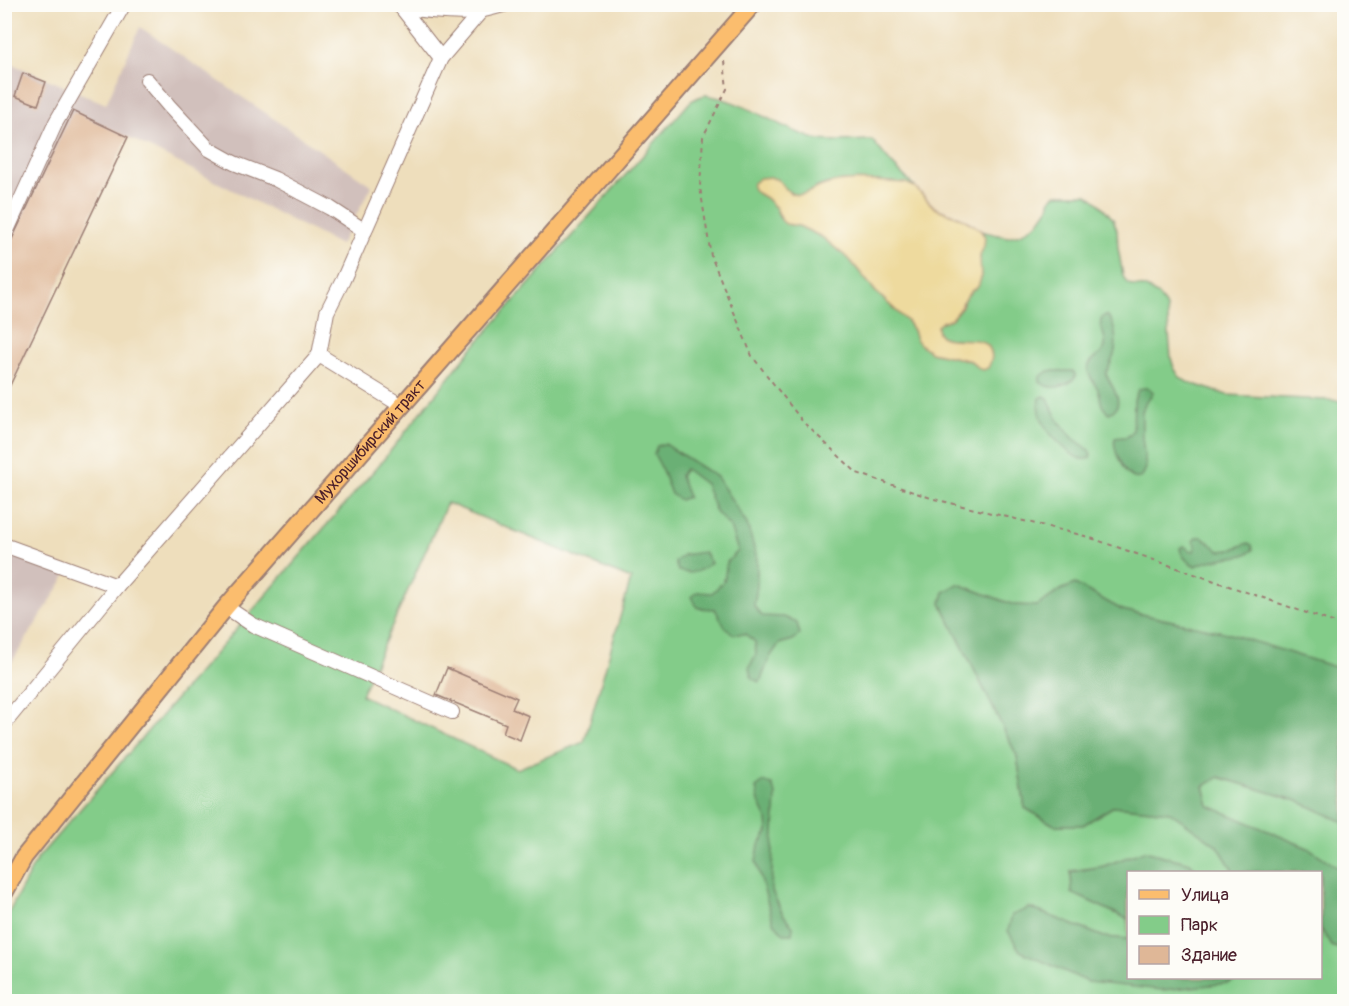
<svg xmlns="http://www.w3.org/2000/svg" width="1349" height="1006" font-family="Pangolin,sans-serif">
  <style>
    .industrial { fill: #d1c0bc }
    .green { fill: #83cc89; stroke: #66765a; stroke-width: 1.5; fill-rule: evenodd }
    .forest { fill: #6ab075; stroke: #5a6850; stroke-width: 1.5 }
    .sand { fill: #eeda9e; stroke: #9c7c64; stroke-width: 1.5 }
    .building { fill: #dfb797 }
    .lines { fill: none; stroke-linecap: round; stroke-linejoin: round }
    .minor-casing { stroke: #9c7e74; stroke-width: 16 }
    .major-casing { stroke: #9c7e74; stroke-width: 20 }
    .path { stroke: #9c7e74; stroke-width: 2; stroke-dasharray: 4.5 4.5; stroke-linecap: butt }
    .minor { stroke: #fff; stroke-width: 14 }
    .major { stroke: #fbbd6e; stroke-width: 16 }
    .labels { text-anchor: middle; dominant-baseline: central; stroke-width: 6; stroke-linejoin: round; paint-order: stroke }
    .street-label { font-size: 16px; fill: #4a1f2b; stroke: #fdfcf7 }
  </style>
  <rect width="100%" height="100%" fill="#fdfcf7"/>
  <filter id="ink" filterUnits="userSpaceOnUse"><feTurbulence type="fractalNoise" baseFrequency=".0167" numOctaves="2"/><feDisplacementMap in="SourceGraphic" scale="12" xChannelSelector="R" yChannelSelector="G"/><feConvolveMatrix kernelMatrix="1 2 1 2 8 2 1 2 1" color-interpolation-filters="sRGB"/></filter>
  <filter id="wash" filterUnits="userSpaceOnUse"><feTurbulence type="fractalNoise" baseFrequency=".008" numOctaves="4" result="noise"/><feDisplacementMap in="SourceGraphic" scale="24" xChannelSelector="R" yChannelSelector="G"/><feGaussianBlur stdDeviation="1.35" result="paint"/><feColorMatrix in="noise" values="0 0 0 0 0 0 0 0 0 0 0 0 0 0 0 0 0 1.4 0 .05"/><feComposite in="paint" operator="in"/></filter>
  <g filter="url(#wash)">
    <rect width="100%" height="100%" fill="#eedebc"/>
    <!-- industrial -->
    <g class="industrial">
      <path d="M140,27l232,159 -32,59 -212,-108 -123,261v-337l101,43z"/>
      <path d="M5,546l66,22 -66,105z"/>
    </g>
    <!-- green -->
    <g class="green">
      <path d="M706,95c39,6 72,33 109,44 13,4 43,1 57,1l19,23 24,24c-19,-7 -73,-9 -92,-2 -10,3 -18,12 -30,9 -6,-2 -10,-8 -14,-13l-25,10 12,7 10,10 3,9 7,7 13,2 23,11 28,23 26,32 31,29 6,9 3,9 15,13 40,9 9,8 -22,-30c-10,0 -22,0 -21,-13l5,-4 9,-3 11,-13 1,-5 18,-23c-1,-7 -3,-15 -1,-22 2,-11 8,-13 1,-25l26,6 14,-3 17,-11 11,-16 2,-8 5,-5h31l13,10 13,15 4,11 1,18 5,28 4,7 7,3 10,1 13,7 10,14 4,50 3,10 5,8 8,6 40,13 117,6v269l-117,-37 -105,-23 -47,-26 -14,6 -24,16 -23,-1 -56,-21 -17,19 76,153 8,52 29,17h29l31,-19 56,6 48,34 16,25v1h-35l-9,-9 -46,-12 -40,15 -33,5 1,22 56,26v20l-24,-2 -74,-29 58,74 141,1 9,-5h82l1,-50 10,18 13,4v51l-1339,1v-82l32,-61 347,-400 85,-107 222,-251 8,-4zM447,503l184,76 -47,163 -67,27 -156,-74z"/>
      <path d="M1218,777l80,24 46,21v50l-34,-23 -101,-43 -5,-20z"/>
    </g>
    <!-- forest -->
    <g class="forest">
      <path d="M1105,315l3,1c9,12 10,31 4,44 -2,5 -4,9 -6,14 5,12 22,32 3,39 -11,-7 -7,-15 -11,-24 -4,-8 -14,-16 -8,-26 4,-7 13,-7 15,-17 2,-9 -6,-17 -4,-27z"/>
      <path d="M1048,371h25l2,3v4c-8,9 -25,13 -35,4v-5z"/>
      <path d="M1143,388h6l4,4 -3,5 -4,4 -4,11v25l4,31 -4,9c-4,1 -5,3 -10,0 -9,-4 -20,-30 -17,-39 8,-2 14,2 18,-8l1,-30 4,-10z"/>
      <path d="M1044,396l4,2 9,21 16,19 15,11 3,5 -1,4c-4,1 -5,2 -9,1 -11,-3 -31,-24 -36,-33 -5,-9 -7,-19 -5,-28z"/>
      <path d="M665,444l52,33 30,47 10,34v28l-3,20 8,10 22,1 13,6 3,11 -7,6 -14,4 -9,13 -10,25 -8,-3 -3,-11 7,-14 -1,-12 -10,-8h-12l-8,-7 -10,-18 -17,-1 -7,-11 6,-5 15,1 12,-12 3,-19 11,-11 -8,-24 -14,-15 -11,-28 -20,-15 -5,7 8,21 -8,3 -9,-6 -11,-29 -6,-11 3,-8z"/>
      <path d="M1197,537h5l18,14 10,-1 18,-7 4,2 1,5c-9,8 -22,6 -33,9 -9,1 -16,3 -24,7 -8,-3 -15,-10 -16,-18l4,-2 5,4 5,1 2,-6 -3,-4z"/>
      <path d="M704,552l7,11c-12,9 -18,12 -33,8l-3,-9 8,-7z"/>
      <path d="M958,584l56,21 23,1 24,-16 14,-6 47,26 105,23 117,37v152l-46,-21 -79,-24 -15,9 5,20 101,43 34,23v78l-13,-4 -10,-18 -1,-56h-86l-16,-26 -48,-34 -56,-6 -31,19h-29l-29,-17 -8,-52 -76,-153 3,-11z"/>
      <path d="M764,782l8,3 4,10 -5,94 12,25 10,13 -1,7h-8l-11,-12 -17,-61 3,-16 9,-13 -1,-13 -8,-17 -3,-14z"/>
      <path d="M1144,851l46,12 9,9h-71v47l-56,-26 -1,-21 33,-6z"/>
      <path d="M1030,908l74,29 24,2v39h110l-9,5 -66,7 -75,-8 -68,-31 -12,-20 4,-16z"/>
    </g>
    <!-- sand -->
    <path class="sand" d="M770,177c3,1 7,2 9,4 5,4 7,11 14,13 13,3 21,-6 32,-9 25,-8 54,-3 81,-2l9,4 20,21 27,10 12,7 7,6 4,6 -1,9 -4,10 1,22 -3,9 -7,4 -8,10 -1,5 -11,13 -9,3 -5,4c-1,24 39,5 51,20 6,8 4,14 0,22l-5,2 -3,-1 -9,-8 -40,-9 -10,-7 -5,-6 -3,-9 -6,-9 -31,-29 -26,-32 -28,-23 -23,-11 -13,-2 -4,-3 -6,-13 -10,-10 -12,-7 -2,-4 1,-4 7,-5z"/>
    <g id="blocks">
      <!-- building -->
      <g class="building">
        <path d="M23,73l23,9 -8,23 -23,-9z"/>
        <path d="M73,111l55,26 -124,261v-142z"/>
        <path d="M447,668l70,30 -5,11 17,7 -9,24 -17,-7 3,-9 -70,-29z"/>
      </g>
    </g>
  </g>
  <g filter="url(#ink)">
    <use href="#blocks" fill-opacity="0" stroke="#9c7e74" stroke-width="1.5"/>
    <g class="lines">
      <!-- minor casing -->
      <g class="minor-casing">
        <g id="minor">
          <path d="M395,4c15,7 63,10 80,8 10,-2 21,-5 32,-8"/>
          <path d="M401,7l40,51"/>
          <path d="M147,80l22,26 40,43 25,14 41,16 55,29 35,23"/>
          <path d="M4,237l52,-115 68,-118"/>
          <path d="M319,355l8,-43 16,-32 98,-222 41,-48"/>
          <path d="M4,545l113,41 202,-231 83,51"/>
          <path d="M226,607l27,18 199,87"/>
          <path d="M4,724l113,-138"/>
        </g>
      </g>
      <!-- major casing -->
      <g class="major-casing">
        <g id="major">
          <path id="s1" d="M4,893l20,-36 202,-250 527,-603"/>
        </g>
      </g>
      <!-- path -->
      <path class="path" d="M724,61l3,28 -24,48 -3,50 11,69 41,100 51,66 54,51 77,26 151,37 259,90"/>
      <!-- minor -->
      <use href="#minor" class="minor"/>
      <!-- major -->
      <use href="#major" class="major"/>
    </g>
  </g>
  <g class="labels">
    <!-- street labels -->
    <g class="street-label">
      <text stroke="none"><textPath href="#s1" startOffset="582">Мухоршибирский тракт</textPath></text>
    </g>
  </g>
  <!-- margin -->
  <rect width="1349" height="1006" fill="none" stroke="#fdfcf7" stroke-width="24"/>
  <!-- legend -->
  <rect x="1127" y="871" width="195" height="108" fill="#fdfcf7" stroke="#b5a4a5" stroke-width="1.5"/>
  <rect x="1139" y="890" width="30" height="9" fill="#fbbd6e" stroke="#b5a4a5" stroke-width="1.5"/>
  <text x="1181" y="901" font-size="18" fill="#4a1f2b">Улица</text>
  <rect x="1139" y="916" width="30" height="18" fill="#83cc89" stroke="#b5a4a5" stroke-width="1.5"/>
  <text x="1181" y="931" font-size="18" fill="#4a1f2b">Парк</text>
  <rect x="1139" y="946" width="30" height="18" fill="#dfb797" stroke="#b5a4a5" stroke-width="1.5"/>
  <text x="1181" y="961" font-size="18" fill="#4a1f2b">Здание</text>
</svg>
